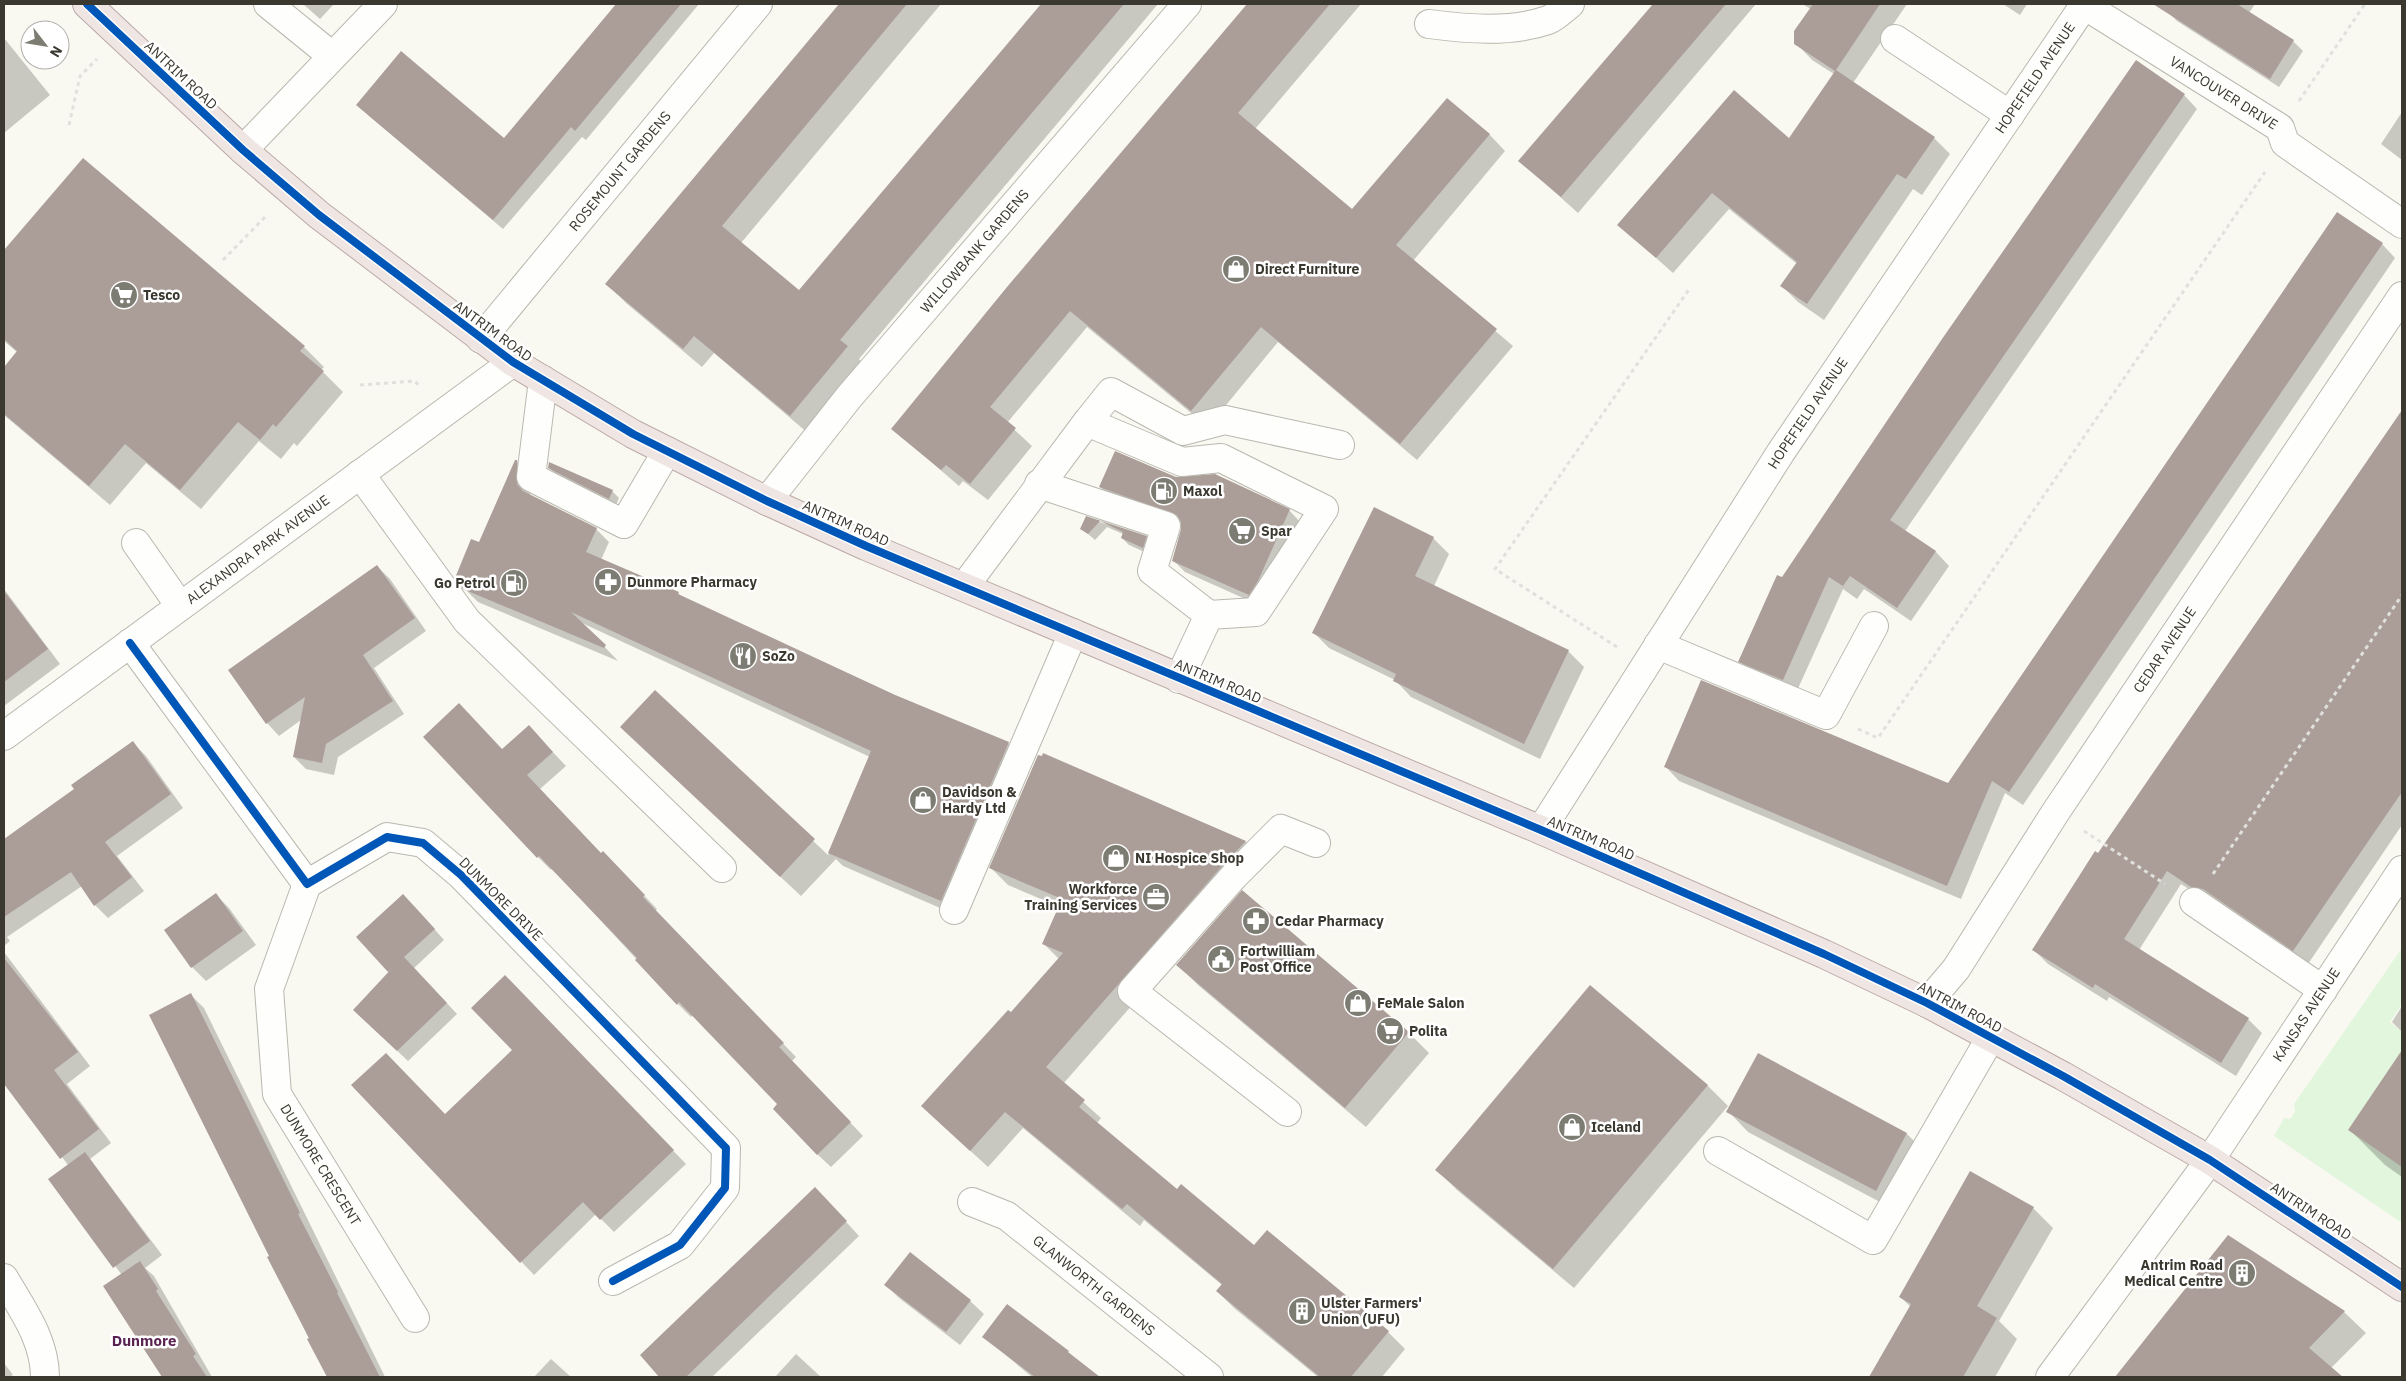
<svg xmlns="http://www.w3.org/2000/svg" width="2406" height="1381" font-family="'IBM Plex Sans',sans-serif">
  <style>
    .green { fill: #e2f6dd }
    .shadow { fill: #0003 }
    .building { fill: #ab9e98 }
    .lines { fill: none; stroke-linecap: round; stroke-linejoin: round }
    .minor-casing { stroke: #b9b8af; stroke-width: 30 }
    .major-casing { stroke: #bbaaa3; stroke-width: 30 }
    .path { stroke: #e0e0dd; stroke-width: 3; stroke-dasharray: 4 4; stroke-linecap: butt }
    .minor { stroke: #fefefd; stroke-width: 28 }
    .major { stroke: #efe5e3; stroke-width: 28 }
    .cycleway-casing { stroke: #fff; stroke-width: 11 }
    .cycleway { stroke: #0057b8; stroke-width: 8 }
    .labels { text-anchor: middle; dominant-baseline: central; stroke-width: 5; stroke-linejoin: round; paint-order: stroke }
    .street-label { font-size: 14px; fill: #3a382f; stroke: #fff }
    .poi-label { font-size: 14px; font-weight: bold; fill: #3a382f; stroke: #fff; text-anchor: start }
    .neighbourhood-label { font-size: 15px; font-weight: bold; fill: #592351; stroke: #fff }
  </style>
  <rect width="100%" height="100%" fill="#faf9f1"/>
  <!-- green -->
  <path class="green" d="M2402,948v56l-12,18 12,10v18l-54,80 54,31v62l-128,-87 10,-18 6,1 5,-7 -1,-8z"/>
  <!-- shadow -->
  <g class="shadow">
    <path d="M303,4h31l-14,15z"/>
    <path d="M617,4h82l-113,136 -4,-3 -79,92 -135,-114 136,24z"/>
    <path d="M840,4h101l-200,239 58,49 244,-288h115l-299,355 6,7 -56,68 -95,-81 -12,14 -76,-64 -19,-19z"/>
    <path d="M1249,4h112l-106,125 98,81 136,-76 16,17 -92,110 100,85 -96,114 -139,-118 -70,85 -121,-100 -80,96 25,23 -44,54 -25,-19 -4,5 -66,-57 115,-141z"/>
    <path d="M1655,4h101l-178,209 -58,-52z"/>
    <path d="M1802,4h105l-54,79 81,55 16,16 -28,41 -9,-6 -89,131 -26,-18 -16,-16 15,-22 -68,-55 -56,64 -54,-48 170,-85 45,-66 -22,-14 -16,-17 15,-34z"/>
    <path d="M2003,4h24l-7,11z"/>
    <path d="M2173,4h82l-6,9 44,28 10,10 -24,36 -102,-66 -9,-9z"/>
    <path d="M4,38l46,57 -46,38z"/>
    <path d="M2184,95l13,14 -292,422 31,21 13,14 -38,55 -47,-32 -7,10 -14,-10 -47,104 -43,-18 -13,-14 42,-83z"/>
    <path d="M2402,112v48l-21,-16z"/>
    <path d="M83,159l221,188 20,20 -3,3 22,22 -46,54 -3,-3 -13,16 -22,-18 -58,68 -55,-46 -36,42 -106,-90v-46l14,-16 -14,-12v-89z"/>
    <path d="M2382,244l13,14 -372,547 -18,-12 -44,106 -282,-118 -13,-14 282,17z"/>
    <path d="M2402,413v412l-94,139 -127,-80 -42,66 109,69 14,14 -26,43 -127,-79 -2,4 -59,-37 -14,-14z"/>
    <path d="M517,461l13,14v20l66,34 13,13 -8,18 77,33 5,5 212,97 113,48 14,14 -68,157 -111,-48 -7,-7 -35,37 -159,-149 13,-55 173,163 42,-98 -288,-134 36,38 -140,-59 -14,-14 16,-45z"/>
    <path d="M549,468l63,23 7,7 -3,7 -60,-31z"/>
    <path d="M1176,478l113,32 12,13 -40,83 -76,-34 -12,-12 9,-36 -70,-25 -12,-12z"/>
    <path d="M1087,518l59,19 6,7 -3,10 -20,-9 -7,-7 1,-4 -16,-7 -12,13 -13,-11z"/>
    <path d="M1433,538l16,16 -15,32 134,65 16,16 -44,92 -129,-62 -16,-17 -66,-32 -16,-16z"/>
    <path d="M377,566l13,13 36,52 -52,37 30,46 -66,43 -4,18 -28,-6 -12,-12 7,-37 -22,16 -12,-13 -37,-52z"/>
    <path d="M4,589l56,75 -56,42z"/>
    <path d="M529,727l37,39 -26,23 61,65 15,12 41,43 -2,2 141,146 -4,4 71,75 -32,31 -14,-13 -38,-50 -86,-89 -2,2 -13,-13 -126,-136 -1,2 -13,-13 -35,-107z"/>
    <path d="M133,743l13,13 37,52 -66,48 27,35 -36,27 -13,-13 -13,-19 -75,51 3,4 -6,5v-105l71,-51z"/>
    <path d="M1044,754l202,88 17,17 -24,24 -176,201 38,34 -4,5 80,68 77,55 134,86 17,17 -23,28h-64l-84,-69 -17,-17 5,-6 -78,-65 -4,6 -117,-98 -35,39 -48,-44 71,-109 48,-55 -15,-15 16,-37 -52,-22 -17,-17z"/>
    <path d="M1243,892l166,141 20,20 -63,74 -168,-142 -20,-20z"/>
    <path d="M216,895l13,13 27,37 -50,36 -14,-14 -26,-37z"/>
    <path d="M414,906l30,34 -30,28 43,46 -49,47 -42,-40 24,-49 -32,-35z"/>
    <path d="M4,952l86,114 -23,18 44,59 -21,16 72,96 -17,13 9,8 58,101h-49l-59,-91 18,-11 -73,-96 19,-14 -64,-85z"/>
    <path d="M1590,987l118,99 20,20 -154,182 -117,-98 -20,-20z"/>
    <path d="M518,990l168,174 -72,68 -18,-18 -62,61 -181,-190 92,30 69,-65z"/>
    <path d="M191,995l13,13 181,369h-57l-59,-119 2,-1z"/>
    <path d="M2402,1006v26l-10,-10z"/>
    <path d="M2402,1052v125l-17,-12 -35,-35z"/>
    <path d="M1758,1055l149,79 20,20 -30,57 -149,-79 -20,-21z"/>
    <path d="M828,1202l31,34 -147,141h-51l-20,-22z"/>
    <path d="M2033,1208l20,20 -54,93 18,18 -22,38h-125l41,-70 -11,-10z"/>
    <path d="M2228,1237l116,75 22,21 -35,35 10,9h-219l-3,-3z"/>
    <path d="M886,1285l84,16 14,13 -24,31 -61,-47z"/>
    <path d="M1008,1306l91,71h-67l-48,-40z"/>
    <path d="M796,1354l25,23h-46z"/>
    <path d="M551,1359l20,18h-37z"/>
    <path d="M4,1363l9,12 -4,2h-5z"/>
  </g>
  <!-- building -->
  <g class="building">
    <path d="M616,4h65l-106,127 -4,-4 -78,93 -137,-115 45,-54 103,87z"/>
    <path d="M839,4h68l-185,222 77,64 242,-286h83l-284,336 8,6 -58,70 -96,-80 -11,13 -78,-65z"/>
    <path d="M1247,4h83l-92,109 114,96 95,-111 43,36 -94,111 101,84 -97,115 -139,-117 -70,84 -121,-100 -80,96 26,21 -46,56 -24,-19 -5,5 -50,-41 116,-142z"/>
    <path d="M1653,4h73l-165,193 -43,-36z"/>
    <path d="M1813,4h67l-44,66 99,67 -29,42 -9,-5 -90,130 -27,-18 17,-24 -85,-69 -56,65 -39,-33 117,-135 55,48 46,-67 -41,-27v-13z"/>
    <path d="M2153,4h84l57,36 -24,39z"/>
    <path d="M2136,60l49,34 -295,426 46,31 -39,57 -47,-32 -7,10 -14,-9 -46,103 -45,-18 39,-87 5,2 160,-238z"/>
    <path d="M83,158l222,188 -5,5 24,20 -48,56 -3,-3 -13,16 -22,-18 -58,68 -55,-46 -36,42 -85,-72v-47l13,-16 -13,-12v-89z"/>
    <path d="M2337,212l46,31 -374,549 -17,-11 -45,105 -283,-119 37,-87 247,103z"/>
    <path d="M2402,410v382l-109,159 -90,-62 -12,-2 -24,-16 -43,68 125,79 -28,45 -126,-79 -2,4 -61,-38 63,-99 3,2z"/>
    <path d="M1115,451l61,26 39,-3 75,35 -32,72 -9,14 -77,-34 9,-31v-8l-4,-7 -78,-28z"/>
    <path d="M515,460h2v24l6,7 74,37 -11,24 93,40 -1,2 217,101 114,47 -68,159 -113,-48 43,-102 -300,-139 35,33 -2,3 -141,-59 -8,-11 16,-39 8,3z"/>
    <path d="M549,462l64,28 -4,9 -61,-31z"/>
    <path d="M1374,507l60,30 -19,39 154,74 -45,94 -131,-63 3,-7 -84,-41z"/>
    <path d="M1086,516l61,20 -4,12 -22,-10 2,-6 -23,-11 -12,13 -8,-5z"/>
    <path d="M377,565l38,53 -52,37 30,46 -67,43 -4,19 -29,-6 12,-60 -39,27 -38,-54z"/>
    <path d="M4,591l44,58 -44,33z"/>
    <path d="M655,690l160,149 -35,38 -160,-150z"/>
    <path d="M459,703l43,46 27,-24 24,27 -26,23 74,78 2,-2 42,44 -2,2 141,146 -5,4 72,75 -34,33 -44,-46 4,-5 -98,-102 -2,3 -42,-45 2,-2 -98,-102 -2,2 -114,-121z"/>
    <path d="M133,741l38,53 -66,48 27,35 -38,29 -23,-34 -67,45v-78l70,-50 -3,-4z"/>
    <path d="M1043,753l203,88 -24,25 -176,201 39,33 -6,7 98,82 4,-5 73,61 13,-15 122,101 -38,46h-31l-104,-86 6,-7 -95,-80 -5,5 -117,-97 -35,39 -49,-45 87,-96 3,2 52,-59 -21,-9 20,-45 -73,-31 49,-113 4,1z"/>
    <path d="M1242,890l167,142 -64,76 -169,-143z"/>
    <path d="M216,893l27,38 -52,37 -27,-38z"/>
    <path d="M403,894l32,35 -31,28 43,46 -50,48 -44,-41 42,-45 -7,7 -32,-35z"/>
    <path d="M4,958l74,94 -24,18 45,59 -39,30 -56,-75z"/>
    <path d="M505,975l169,175 -74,70 -17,-18 -63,61 -169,-178 35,-32 59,61 67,-64 -41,-42z"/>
    <path d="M1590,985l118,100 -155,184 -118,-99z"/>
    <path d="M191,993l109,220 -2,1 40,78 -1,1 43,84h-53l-20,-38 2,-1 -42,-81 2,-1 -120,-241z"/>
    <path d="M2402,1050v117l-54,-37z"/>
    <path d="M1758,1053l149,80 -31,58 -150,-79z"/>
    <path d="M85,1152l65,89 -37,27 -65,-89z"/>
    <path d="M1970,1171l64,36 -57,99 20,12 -34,59h-94l42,-73 -12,-7z"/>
    <path d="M815,1187l32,34 -161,156h-27l-19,-22z"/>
    <path d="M2228,1235l117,76 -36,37 34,29h-228z"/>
    <path d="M910,1252l61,48 -25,32 -62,-47z"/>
    <path d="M140,1261l18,28 -2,2 40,63 -3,2 14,21h-45l-59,-91z"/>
    <path d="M1007,1304l62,47 -1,1 32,25h-65l-53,-40z"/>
  </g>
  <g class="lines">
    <!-- minor casing -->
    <g class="minor-casing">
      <g id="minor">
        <path d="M268,4l64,52"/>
        <path id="s1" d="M2084,5l196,123 5,15 117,81"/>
        <path d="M1429,24c38,5 82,9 119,-4 8,-3 15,-11 22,-16"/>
        <path d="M1895,39l115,76"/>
        <path d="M243,150l140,-146"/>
        <path id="s2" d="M481,339l277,-335"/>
        <path d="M543,380l-12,97 93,47 43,-73"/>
        <path d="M1087,422l24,-30 72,39 42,-11 115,25"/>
        <path d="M360,474l107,147 255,247"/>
        <path d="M1039,484l127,42 -14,45 57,44"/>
        <path id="s3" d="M767,501l82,-104 338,-393"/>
        <path d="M136,543l44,63"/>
        <path d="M964,587l123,-165 95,40 39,-4 103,51 -68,103 -47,3 -30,64"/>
        <path d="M130,643l177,241 80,-47 36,6 38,32 265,273 -1,40 -45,57 -67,36"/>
        <path d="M1658,645l168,70 48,-89"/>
        <path id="s4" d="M4,736l509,-374"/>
        <path id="s5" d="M1541,830l240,-378 304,-448"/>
        <path id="s6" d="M307,884l-38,105 8,105 138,224"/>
        <path d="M2194,902l129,88"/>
        <path d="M954,910l119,-277"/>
        <path id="s7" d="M1927,1003l29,-34 99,-156 347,-517"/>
        <path d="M1287,1112l-155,-121 102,-115 47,-47 35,14"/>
        <path d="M1718,1151l155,89 118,-203"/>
        <path id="s8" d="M972,1202l35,14 202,161"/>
        <path d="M4,1278c18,31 41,62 41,99"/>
        <path id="s9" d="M2050,1377l160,-217 192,-290"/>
      </g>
    </g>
    <!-- major casing -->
    <g class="major-casing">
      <path id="major" d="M87,4l156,146 76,65 194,147 120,72 134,67 99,45 675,284 283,124 103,49 136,73 147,84 192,127"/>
    </g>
    <!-- path -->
    <g class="path">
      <path d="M2299,101l66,-97"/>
      <path d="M69,125l11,-49 17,-17"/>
      <path d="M223,260l43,-44"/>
      <path d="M360,385l55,-4 5,6"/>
      <path d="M1617,647l-122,-78 195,-281"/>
      <path d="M1858,729l20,9 387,-566"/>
      <path d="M2084,831l81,53"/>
      <path d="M2213,874l189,-279"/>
    </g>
    <!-- minor -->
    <use href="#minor" class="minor"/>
    <!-- major -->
    <use href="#major" class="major"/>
    <!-- cycleway casing -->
    <g class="cycleway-casing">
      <g id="cycleway">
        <path d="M87,4l156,146 76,65 194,147 120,72 134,67 99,45 675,284 283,124 103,49 136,73 147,84 192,127"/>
        <path d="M130,643l177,241 80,-47 36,6 38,32 265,273 -1,40 -45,57 -67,36"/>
      </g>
    </g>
    <!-- cycleway -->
    <use href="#cycleway" class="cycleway"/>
  </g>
  <!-- icons -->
  <defs>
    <g id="shop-disc" transform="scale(1.4375)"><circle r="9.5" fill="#7d7c73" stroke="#fff"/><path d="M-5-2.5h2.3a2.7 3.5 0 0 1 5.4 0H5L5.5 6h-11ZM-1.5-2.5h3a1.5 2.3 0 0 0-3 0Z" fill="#fff"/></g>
    <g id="supermarket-disc" transform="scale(1.4375)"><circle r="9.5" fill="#7d7c73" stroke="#fff"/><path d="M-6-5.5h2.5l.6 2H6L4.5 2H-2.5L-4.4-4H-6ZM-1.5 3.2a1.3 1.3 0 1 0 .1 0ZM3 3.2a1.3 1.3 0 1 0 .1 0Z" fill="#fff"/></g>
    <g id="fuel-disc" transform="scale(1.4375)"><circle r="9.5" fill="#7d7c73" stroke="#fff"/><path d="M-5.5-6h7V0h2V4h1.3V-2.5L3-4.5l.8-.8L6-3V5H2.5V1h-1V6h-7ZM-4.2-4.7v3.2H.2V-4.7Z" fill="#fff"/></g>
    <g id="pharmacy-disc" transform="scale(1.4375)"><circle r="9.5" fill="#7d7c73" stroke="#fff"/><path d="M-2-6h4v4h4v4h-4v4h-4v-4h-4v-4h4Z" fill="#fff"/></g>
    <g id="restaurant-disc" transform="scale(1.4375)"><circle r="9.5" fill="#7d7c73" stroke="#fff"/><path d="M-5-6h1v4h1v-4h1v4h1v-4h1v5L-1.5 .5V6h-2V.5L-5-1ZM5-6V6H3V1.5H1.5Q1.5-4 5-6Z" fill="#fff"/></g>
    <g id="office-disc" transform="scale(1.4375)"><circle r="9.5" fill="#7d7c73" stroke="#fff"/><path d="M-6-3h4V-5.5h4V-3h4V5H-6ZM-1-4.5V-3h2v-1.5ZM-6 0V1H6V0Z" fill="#fff"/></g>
    <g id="civic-disc" transform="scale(1.4375)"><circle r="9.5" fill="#7d7c73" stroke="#fff"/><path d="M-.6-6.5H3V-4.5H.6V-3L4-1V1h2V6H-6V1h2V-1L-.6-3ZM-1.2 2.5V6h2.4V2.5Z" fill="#fff"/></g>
    <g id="building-disc" transform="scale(1.4375)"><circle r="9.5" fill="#7d7c73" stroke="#fff"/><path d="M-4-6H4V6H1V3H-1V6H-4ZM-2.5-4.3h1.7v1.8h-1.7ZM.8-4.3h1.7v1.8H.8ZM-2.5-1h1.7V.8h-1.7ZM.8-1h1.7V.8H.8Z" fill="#fff"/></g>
  </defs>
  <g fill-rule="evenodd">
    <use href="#shop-disc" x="1236" y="269"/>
    <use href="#supermarket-disc" x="124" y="295"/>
    <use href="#fuel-disc" x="1164" y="491"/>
    <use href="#supermarket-disc" x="1242" y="531"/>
    <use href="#pharmacy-disc" x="608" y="582"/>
    <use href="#fuel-disc" x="514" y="583"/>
    <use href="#restaurant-disc" x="743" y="656"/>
    <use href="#shop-disc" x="923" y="800"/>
    <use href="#shop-disc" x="1116" y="858"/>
    <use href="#office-disc" x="1156" y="897"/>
    <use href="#pharmacy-disc" x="1256" y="921"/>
    <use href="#civic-disc" x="1221" y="959"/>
    <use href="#shop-disc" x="1358" y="1003"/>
    <use href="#supermarket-disc" x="1390" y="1031"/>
    <use href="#shop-disc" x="1572" y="1127"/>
    <use href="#building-disc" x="2242" y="1273"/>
    <use href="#building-disc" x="1302" y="1311"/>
  </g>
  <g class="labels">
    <!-- street labels -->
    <g class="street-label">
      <text transform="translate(181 75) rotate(43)">ANTRIM ROAD</text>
      <text stroke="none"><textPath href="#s5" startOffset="900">HOPEFIELD AVENUE</textPath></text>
      <text stroke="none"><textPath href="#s1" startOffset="165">VANCOUVER DRIVE</textPath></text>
      <text stroke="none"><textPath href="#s2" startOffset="218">ROSEMOUNT GARDENS</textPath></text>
      <text stroke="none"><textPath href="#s3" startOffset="325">WILLOWBANK GARDENS</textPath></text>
      <text transform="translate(493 331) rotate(36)">ANTRIM ROAD</text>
      <text stroke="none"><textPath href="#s5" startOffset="495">HOPEFIELD AVENUE</textPath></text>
      <text transform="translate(846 523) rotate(24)">ANTRIM ROAD</text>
      <text stroke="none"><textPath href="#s4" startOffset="315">ALEXANDRA PARK AVENUE</textPath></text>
      <text stroke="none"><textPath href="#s7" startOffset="426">CEDAR AVENUE</textPath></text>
      <text transform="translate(1218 681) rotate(23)">ANTRIM ROAD</text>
      <text transform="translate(1591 838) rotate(23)">ANTRIM ROAD</text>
      <text transform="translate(501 899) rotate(45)">DUNMORE DRIVE</text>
      <text transform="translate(1960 1007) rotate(28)">ANTRIM ROAD</text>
      <text stroke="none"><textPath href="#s9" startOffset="444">KANSAS AVENUE</textPath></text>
      <text stroke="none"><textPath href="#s6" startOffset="300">DUNMORE CRESCENT</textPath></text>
      <text transform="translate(2311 1211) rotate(33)">ANTRIM ROAD</text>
      <text stroke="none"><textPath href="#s8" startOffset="149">GLANWORTH GARDENS</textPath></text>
    </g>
    <!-- poi labels -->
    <g class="poi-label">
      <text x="1255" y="269">Direct Furniture</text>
      <text x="143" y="295">Tesco</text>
      <text x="1183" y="491">Maxol</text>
      <text x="1261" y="531">Spar</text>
      <text x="627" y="582">Dunmore Pharmacy</text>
      <text x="495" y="583" text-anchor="end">Go Petrol</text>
      <text x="762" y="656">SoZo</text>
      <text x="942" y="792">Davidson &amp;<tspan x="942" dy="16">Hardy Ltd</tspan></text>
      <text x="1135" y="858">NI Hospice Shop</text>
      <text x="1137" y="889" text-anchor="end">Workforce<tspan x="1137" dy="16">Training Services</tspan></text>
      <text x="1275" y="921">Cedar Pharmacy</text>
      <text x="1240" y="951">Fortwilliam<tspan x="1240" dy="16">Post Office</tspan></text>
      <text x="1377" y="1003">FeMale Salon</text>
      <text x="1409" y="1031">Polita</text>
      <text x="1591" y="1127">Iceland</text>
      <text x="2223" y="1265" text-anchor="end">Antrim Road<tspan x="2223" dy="16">Medical Centre</tspan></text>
      <text x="1321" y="1303">Ulster Farmers'<tspan x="1321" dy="16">Union (UFU)</tspan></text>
    </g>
    <!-- neighbourhood labels -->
    <g class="neighbourhood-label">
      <text x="144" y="1340">Dunmore</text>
    </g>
  </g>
  <!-- border -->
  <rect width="2406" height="1381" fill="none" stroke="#3a382f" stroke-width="10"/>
  <!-- north arrow -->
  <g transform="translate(45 45) rotate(121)"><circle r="24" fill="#ffffff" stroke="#b0afac"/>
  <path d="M0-4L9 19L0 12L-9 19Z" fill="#7d7c73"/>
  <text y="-8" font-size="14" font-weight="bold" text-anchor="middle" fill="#3a382f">N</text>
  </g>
</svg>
